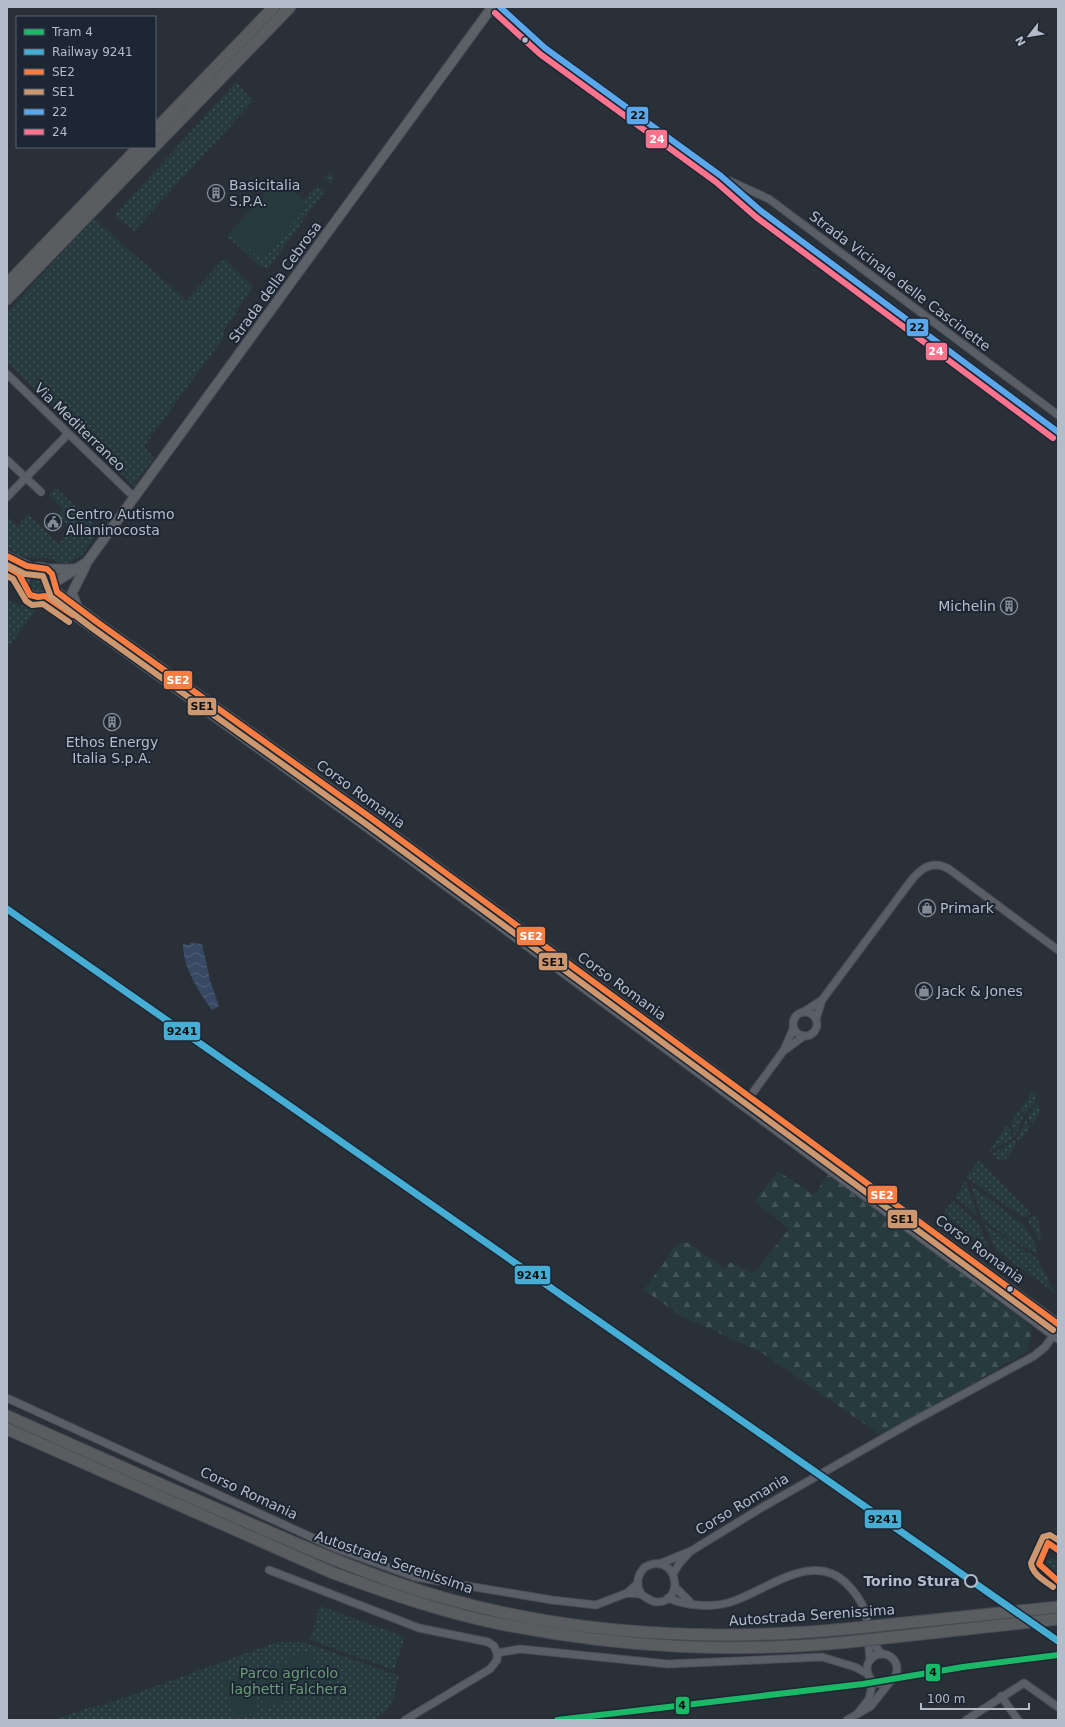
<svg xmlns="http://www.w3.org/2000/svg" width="1065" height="1727" font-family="'DejaVu Sans',sans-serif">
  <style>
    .green { fill: url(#green-dots) }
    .forest { fill: url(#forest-firs) }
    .pitch { fill: #273a3e }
    .water { fill: url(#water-waves) }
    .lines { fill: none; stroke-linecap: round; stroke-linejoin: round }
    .minor-casing { stroke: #484c53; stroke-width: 9 }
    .major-casing { stroke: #484c55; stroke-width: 11 }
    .highway-casing { stroke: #474c53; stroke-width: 13 }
    .minor { stroke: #5a5e66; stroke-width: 7 }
    .major { stroke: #5c6168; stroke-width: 9 }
    .highway { stroke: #5a5d60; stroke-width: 11 }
    .highway-bridge-casing { stroke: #474c53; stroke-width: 13; stroke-linecap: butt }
    .highway-bridge { stroke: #5a5d60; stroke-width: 11 }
    .bus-1-casing { stroke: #1d2633; stroke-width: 9 }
    .bus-2-casing { stroke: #1d2633; stroke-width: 9 }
    .bus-3-casing { stroke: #1d2633; stroke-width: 9 }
    .bus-4-casing { stroke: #1d2633; stroke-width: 9 }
    .bus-1 { stroke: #f77d43; stroke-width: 6 }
    .bus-2 { stroke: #cd976f; stroke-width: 6 }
    .bus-3 { stroke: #5aa8eb; stroke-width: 6 }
    .bus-4 { stroke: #fc738d; stroke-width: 6 }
    .rail-1-casing { stroke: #1d2633; stroke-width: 10 }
    .rail-1 { stroke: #46aed5; stroke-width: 7 }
    .tram-1-casing { stroke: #1d2633; stroke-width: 9 }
    .tram-1 { stroke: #1ab867; stroke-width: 6 }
    .bus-dot { fill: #b4bcc9; stroke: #1d2633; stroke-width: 1.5 }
    .stop-dot { fill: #1d2633; stroke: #b4bcc9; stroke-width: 2 }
    .labels { text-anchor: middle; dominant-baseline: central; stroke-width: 4; stroke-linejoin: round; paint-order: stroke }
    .poi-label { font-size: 14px; fill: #b4bcc9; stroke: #1d2633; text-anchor: start }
    .street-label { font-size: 14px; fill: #b4bcc9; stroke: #1d2633 }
    .stop-label { font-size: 14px; font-weight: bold; fill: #b4bcc9; stroke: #1d2633; text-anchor: end }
    .park-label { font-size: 14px; fill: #6b9a76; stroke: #1d2633 }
    .line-badge { stroke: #1d2633; stroke-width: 1.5 }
    .badge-label { font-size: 11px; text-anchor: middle; font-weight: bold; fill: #fff }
    .pale-badge-label { font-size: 11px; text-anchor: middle; font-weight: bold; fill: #111 }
  </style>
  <defs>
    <pattern id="green-dots" width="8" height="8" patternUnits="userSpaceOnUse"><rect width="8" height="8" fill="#273a3e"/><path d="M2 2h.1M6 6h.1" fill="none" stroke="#445559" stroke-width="1.8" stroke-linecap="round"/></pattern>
    <pattern id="forest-firs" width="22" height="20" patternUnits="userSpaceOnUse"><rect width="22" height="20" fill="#273a3e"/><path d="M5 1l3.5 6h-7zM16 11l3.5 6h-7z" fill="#445559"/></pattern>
    <pattern id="water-waves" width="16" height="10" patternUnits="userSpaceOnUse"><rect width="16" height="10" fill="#384963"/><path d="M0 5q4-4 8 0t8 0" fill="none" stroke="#526178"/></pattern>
  </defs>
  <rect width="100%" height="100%" fill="#2a3038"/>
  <!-- green -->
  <g class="green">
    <path d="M236,82l17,19 -119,130 -19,-16z"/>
    <path d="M329,173l5,5 -3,6 -6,-5 -7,7 6,6 -55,75 -3,1 -3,-2 -2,1 -34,-31 3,-4 30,27 49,-54 -6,-5z"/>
    <path d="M94,219l92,81 38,-41 29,27 -30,46 1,5 -80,109 10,12 -20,28 -127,-124v-50z"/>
    <path d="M56,488l44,42 -18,25 -13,8 -11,-1 -10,-4 -27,-1 -14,-11v-30l10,10 11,-12 30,30 14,-15 -14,-14 5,-6 -14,-14z"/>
    <circle cx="39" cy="583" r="8"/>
    <path d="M7,601l24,7 4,3 -28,38z"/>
    <path d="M1033,1091l4,2 -3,11 -10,11 -3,-7z"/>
    <path d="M1038,1102l2,11 -8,11 -4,-8z"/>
    <path d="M1018,1111h2l3,7 -8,19 -4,-14z"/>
    <path d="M1026,1119l4,8 -12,16 -1,-4z"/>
    <path d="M1006,1126h3l4,12 -24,14z"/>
    <path d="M1015,1140l1,5 -11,15 -5,1 -8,-7z"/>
    <path d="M979,1160l52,53 -5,4h-4l-56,-40z"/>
    <path d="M966,1181l11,35 -22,-20z"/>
    <path d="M971,1185l53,40 9,13 5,16 -20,-10 -36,-24z"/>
    <path d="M953,1201l26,23 10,25 -46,-35z"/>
    <path d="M1035,1215c4,7 8,20 5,27l-5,-11 -8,-11z"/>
    <path d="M984,1224l53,34 18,35 -58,-42z"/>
    <path d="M1052,1558l6,3v13l-10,-6 -2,-5 2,-4z"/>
    <path d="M320,1606l85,31 -11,33 -84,-30z"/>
    <path d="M277,1642h27l95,34c-3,11 -4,22 -10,31 -4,5 -10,7 -14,13h-320l32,-12 17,-3z"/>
  </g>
  <!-- forest -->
  <path class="forest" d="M778,1171l36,24 15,-22 203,154 -4,24 -146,85 -121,-84 -78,-35 -39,-27 32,-45 6,-3 7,1 36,26 5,-7 23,12 36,-45 -34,-27z"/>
  <!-- pitch -->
  <g class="pitch">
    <path d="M279,178l30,27 -49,54 -30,-27z"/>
    <path d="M311,1650l14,37 -24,9 -14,-37z"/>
    <path d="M283,1661l14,36 -32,12 -14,-36z"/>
    <path d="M246,1674l12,37 -23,8 -12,-37z"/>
  </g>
  <!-- water -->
  <path class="water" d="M190,943l12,1 8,36 9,26 -7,4c-14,-20 -29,-42 -29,-66l7,1z"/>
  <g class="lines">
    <!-- minor casing -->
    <g class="minor-casing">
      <g id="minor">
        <path d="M500,7l45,41 176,128 40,35 297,221"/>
        <path d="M730,181l39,18 289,216"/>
        <path d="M7,374l128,124"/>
        <path d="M7,460l34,32"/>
        <path d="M7,497l61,-63"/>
        <path d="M805,1011l17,-11 88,-118c10,-13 22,-23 39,-13l109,81"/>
        <circle cx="805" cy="1024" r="12"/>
        <path d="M816,1019l6,-19"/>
        <path d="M785,1050l19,-14"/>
        <path d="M746,1102l38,-52 9,-21"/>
        <path d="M7,1398l328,150 80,29 137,23 44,5 31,-12 11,-10"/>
        <path d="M659,1564l32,-13 70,-43 149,-85 124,-67 11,-9 13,-18"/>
        <path d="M269,1570l150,58 69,14 6,4 3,7v7l-7,9 -85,51"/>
        <path d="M673,1574l6,-10 9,-10"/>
        <path d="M675,1587l15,15"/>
        <path d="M627,1593c4,1 8,0 12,1 7,2 10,7 17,8 31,1 21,-52 -11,-35 -8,8 -10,18 -3,28"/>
        <path d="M668,1598c19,8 44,10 63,4 35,-11 81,-52 115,-19 9,9 15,17 19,28 4,16 3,32 5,49"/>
        <path d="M870,1637l11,17"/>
        <path d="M497,1653l23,-4 148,15 154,-7 33,10 13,7"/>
        <circle cx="882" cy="1669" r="15"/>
        <path d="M1001,1696l17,24"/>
        <path d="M858,1713l11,-14 4,-18"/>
        <path d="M847,1720l24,-14 18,-23"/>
        <path d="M966,1720l58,-37 34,24"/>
      </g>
    </g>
    <!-- major casing -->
    <g class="major-casing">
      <g id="major">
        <path d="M7,556l25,12"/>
        <circle cx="39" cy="582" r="15"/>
        <path d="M7,567l10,5 7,9"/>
        <path d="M47,569h28"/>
        <path d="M54,583l33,-21 405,-555"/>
        <path d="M54,586l3,6 40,30 274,196 343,253 35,27 309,226"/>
        <path d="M45,596l13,7 305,221 695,514"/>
        <path d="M77,606l-5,-13 14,-28"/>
      </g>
    </g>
    <!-- highway casing -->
    <g class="highway-casing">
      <g id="highway">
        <path d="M155,130l119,-123"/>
        <path d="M155,146l135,-139"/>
        <path d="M7,284l132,-137"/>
        <path d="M7,299l147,-152"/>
        <path d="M7,1416c78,35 155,69 233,103 66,29 134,59 204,79 134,38 274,44 412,30"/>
        <path d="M7,1429l326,144c55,20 111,40 168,51 121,24 235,30 357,17"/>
      </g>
    </g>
    <!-- minor -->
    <use href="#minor" class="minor"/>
    <!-- major -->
    <use href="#major" class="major"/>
    <!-- highway -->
    <use href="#highway" class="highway"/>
    <!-- highway-bridge casing -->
    <g class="highway-bridge-casing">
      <g id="highway-bridge">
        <path d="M856,1628l202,-21"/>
        <path d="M858,1641l200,-22"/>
      </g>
    </g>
    <!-- highway-bridge -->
    <use href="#highway-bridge" class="highway-bridge"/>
    <!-- bus-1 casing -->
    <g class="bus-1-casing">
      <g id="bus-1">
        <path d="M7,556l20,10 20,3 5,5 5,18 40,30 274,196 687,506"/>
        <path d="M7,567l12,7 11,21 8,2 7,-1 28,19"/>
        <path d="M1058,1550l-10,-7 -9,21 19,17"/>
      </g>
    </g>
    <!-- bus-2 casing -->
    <g class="bus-2-casing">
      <g id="bus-2">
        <path d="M7,565l18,9 18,2 8,21 41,31 274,196 687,506"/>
        <path d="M7,576l6,3 13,22 6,4 11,-1 26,18"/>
        <path d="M1053,1587c-8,-6 -21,-13 -22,-24l12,-26 7,-2 8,5"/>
      </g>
    </g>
    <!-- bus-3 casing -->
    <g class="bus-3-casing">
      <path id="bus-3" d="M500,7l45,41 176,128 40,35 297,221"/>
    </g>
    <!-- bus-4 casing -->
    <g class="bus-4-casing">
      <path id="bus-4" d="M495,13l45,41 176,128 40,35 297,221"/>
    </g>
    <!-- bus-1 -->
    <use href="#bus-1" class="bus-1"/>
    <!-- bus-2 -->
    <use href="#bus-2" class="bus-2"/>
    <!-- bus-3 -->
    <use href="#bus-3" class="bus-3"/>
    <!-- bus-4 -->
    <use href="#bus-4" class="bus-4"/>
    <!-- rail-1 casing -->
    <g class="rail-1-casing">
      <path id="rail-1" d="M7,909l1051,732"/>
    </g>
    <!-- rail-1 -->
    <use href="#rail-1" class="rail-1"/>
    <!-- tram-1 casing -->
    <g class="tram-1-casing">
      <path id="tram-1" d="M557,1720l306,-36 100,-17 95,-12"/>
    </g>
    <!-- tram-1 -->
    <use href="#tram-1" class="tram-1"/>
  </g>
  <!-- icons -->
  <defs>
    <g id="building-ring" transform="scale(0.9)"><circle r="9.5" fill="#1d2633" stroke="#848b96" stroke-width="1.5"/><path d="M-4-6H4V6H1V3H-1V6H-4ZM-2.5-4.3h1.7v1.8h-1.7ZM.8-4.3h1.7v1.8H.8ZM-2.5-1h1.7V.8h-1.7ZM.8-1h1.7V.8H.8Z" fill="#848b96"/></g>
    <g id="civic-ring" transform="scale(0.9)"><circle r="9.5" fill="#1d2633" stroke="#848b96" stroke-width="1.5"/><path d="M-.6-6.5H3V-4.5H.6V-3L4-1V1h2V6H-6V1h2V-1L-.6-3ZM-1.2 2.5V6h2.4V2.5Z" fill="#848b96"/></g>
    <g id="shop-ring" transform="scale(0.9)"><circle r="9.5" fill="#1d2633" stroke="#848b96" stroke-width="1.5"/><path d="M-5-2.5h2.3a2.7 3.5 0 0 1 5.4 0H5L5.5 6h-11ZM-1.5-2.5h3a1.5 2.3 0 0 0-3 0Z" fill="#848b96"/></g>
  </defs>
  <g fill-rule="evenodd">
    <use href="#building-ring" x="216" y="193"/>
    <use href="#civic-ring" x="53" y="522"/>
    <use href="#building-ring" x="1009" y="606"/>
    <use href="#building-ring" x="112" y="722"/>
    <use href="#shop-ring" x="927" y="908"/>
    <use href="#shop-ring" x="924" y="991"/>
  </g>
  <!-- markers -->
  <g class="bus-dot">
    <circle cx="525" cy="40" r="3.5"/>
    <circle cx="1010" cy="1289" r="3.5"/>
  </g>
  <circle class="stop-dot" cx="971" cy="1581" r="6"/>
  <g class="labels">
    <!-- poi labels -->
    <g class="poi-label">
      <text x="229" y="185">Basicitalia<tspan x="229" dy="16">S.P.A.</tspan></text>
      <text x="66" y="514">Centro Autismo<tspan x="66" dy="16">Allaninocosta</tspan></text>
      <text x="996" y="606" text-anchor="end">Michelin</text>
      <text x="112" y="742" text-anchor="middle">Ethos Energy<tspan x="112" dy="16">Italia S.p.A.</tspan></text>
      <text x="940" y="908">Primark</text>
      <text x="937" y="991">Jack &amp; Jones</text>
    </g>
    <!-- street labels -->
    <g class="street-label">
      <text transform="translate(900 281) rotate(37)">Strada Vicinale delle Cascinette</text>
      <text transform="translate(275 282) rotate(-54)">Strada della Cebrosa</text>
      <text transform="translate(80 427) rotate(44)">Via Mediterraneo</text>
      <text transform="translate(361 794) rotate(36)">Corso Romania</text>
      <text transform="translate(622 986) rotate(36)">Corso Romania</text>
      <text transform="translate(980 1249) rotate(36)">Corso Romania</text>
      <text transform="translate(249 1493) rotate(25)">Corso Romania</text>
      <text transform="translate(742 1504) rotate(-31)">Corso Romania</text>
      <text transform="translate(394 1562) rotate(19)">Autostrada Serenissima</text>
      <text transform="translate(812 1615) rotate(-4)">Autostrada Serenissima</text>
    </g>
    <!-- stop labels -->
    <g class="stop-label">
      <text x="960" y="1581">Torino Stura</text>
    </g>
    <!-- park labels -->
    <g class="park-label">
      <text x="289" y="1673">Parco agricolo<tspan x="289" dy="16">laghetti Falchera</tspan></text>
    </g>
  </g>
  <g class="line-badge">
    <rect x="626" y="106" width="23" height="19" rx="4" fill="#5aa8eb"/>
    <rect x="645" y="129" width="23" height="20" rx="4" fill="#fc738d"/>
    <rect x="906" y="318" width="23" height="19" rx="4" fill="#5aa8eb"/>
    <rect x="925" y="342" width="23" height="19" rx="4" fill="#fc738d"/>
    <rect x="163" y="670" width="30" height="20" rx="4" fill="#f77d43"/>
    <rect x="187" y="697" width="30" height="19" rx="4" fill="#cd976f"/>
    <rect x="516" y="926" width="30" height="20" rx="4" fill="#f77d43"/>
    <rect x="538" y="952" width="30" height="19" rx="4" fill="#cd976f"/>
    <rect x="163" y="1021" width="38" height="20" rx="4" fill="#46aed5"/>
    <rect x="867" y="1185" width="31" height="19" rx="4" fill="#f77d43"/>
    <rect x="887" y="1209" width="31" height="20" rx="4" fill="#cd976f"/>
    <rect x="514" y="1265" width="37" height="20" rx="4" fill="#46aed5"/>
    <rect x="864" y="1509" width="38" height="20" rx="4" fill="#46aed5"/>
    <rect x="925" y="1663" width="16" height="19" rx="4" fill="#1ab867"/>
    <rect x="675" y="1696" width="15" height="19" rx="4" fill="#1ab867"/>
  </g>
  <g class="badge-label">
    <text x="657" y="143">24</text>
    <text x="936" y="355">24</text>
    <text x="178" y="684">SE2</text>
    <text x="531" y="940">SE2</text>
    <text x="882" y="1199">SE2</text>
  </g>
  <g class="pale-badge-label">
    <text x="638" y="119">22</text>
    <text x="917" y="331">22</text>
    <text x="202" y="710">SE1</text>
    <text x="553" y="966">SE1</text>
    <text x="182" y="1035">9241</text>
    <text x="902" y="1223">SE1</text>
    <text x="532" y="1279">9241</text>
    <text x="883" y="1523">9241</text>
    <text x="933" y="1676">4</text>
    <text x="682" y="1709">4</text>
  </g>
  <!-- border -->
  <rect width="1065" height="1727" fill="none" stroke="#b4bcc9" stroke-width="16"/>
  <!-- legend -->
  <rect x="16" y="16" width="140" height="132" fill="#1d2633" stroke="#59626f"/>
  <rect x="24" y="29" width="20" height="6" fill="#1ab867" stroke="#59626f"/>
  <text x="52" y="36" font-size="12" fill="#b4bcc9">Tram 4</text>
  <rect x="24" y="49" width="20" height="6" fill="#46aed5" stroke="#59626f"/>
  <text x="52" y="56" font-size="12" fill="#b4bcc9">Railway 9241</text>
  <rect x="24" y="69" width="20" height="6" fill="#f77d43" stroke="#59626f"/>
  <text x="52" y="76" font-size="12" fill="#b4bcc9">SE2</text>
  <rect x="24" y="89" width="20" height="6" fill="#cd976f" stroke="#59626f"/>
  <text x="52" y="96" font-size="12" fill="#b4bcc9">SE1</text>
  <rect x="24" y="109" width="20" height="6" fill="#5aa8eb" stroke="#59626f"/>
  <text x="52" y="116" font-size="12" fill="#b4bcc9">22</text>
  <rect x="24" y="129" width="20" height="6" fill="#fc738d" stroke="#59626f"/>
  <text x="52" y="136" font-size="12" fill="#b4bcc9">24</text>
  <!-- north arrow -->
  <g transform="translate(1029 36) rotate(239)" stroke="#1d2633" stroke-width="3" paint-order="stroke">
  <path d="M0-3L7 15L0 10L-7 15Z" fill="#b4bcc9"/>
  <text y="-6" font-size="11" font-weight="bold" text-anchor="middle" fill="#b4bcc9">N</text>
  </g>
  <!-- scale -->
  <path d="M921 1703v6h108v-6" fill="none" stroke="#b4bcc9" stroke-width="2"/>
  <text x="927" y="1703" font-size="12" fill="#b4bcc9" stroke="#1d2633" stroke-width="3" paint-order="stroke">100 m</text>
</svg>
